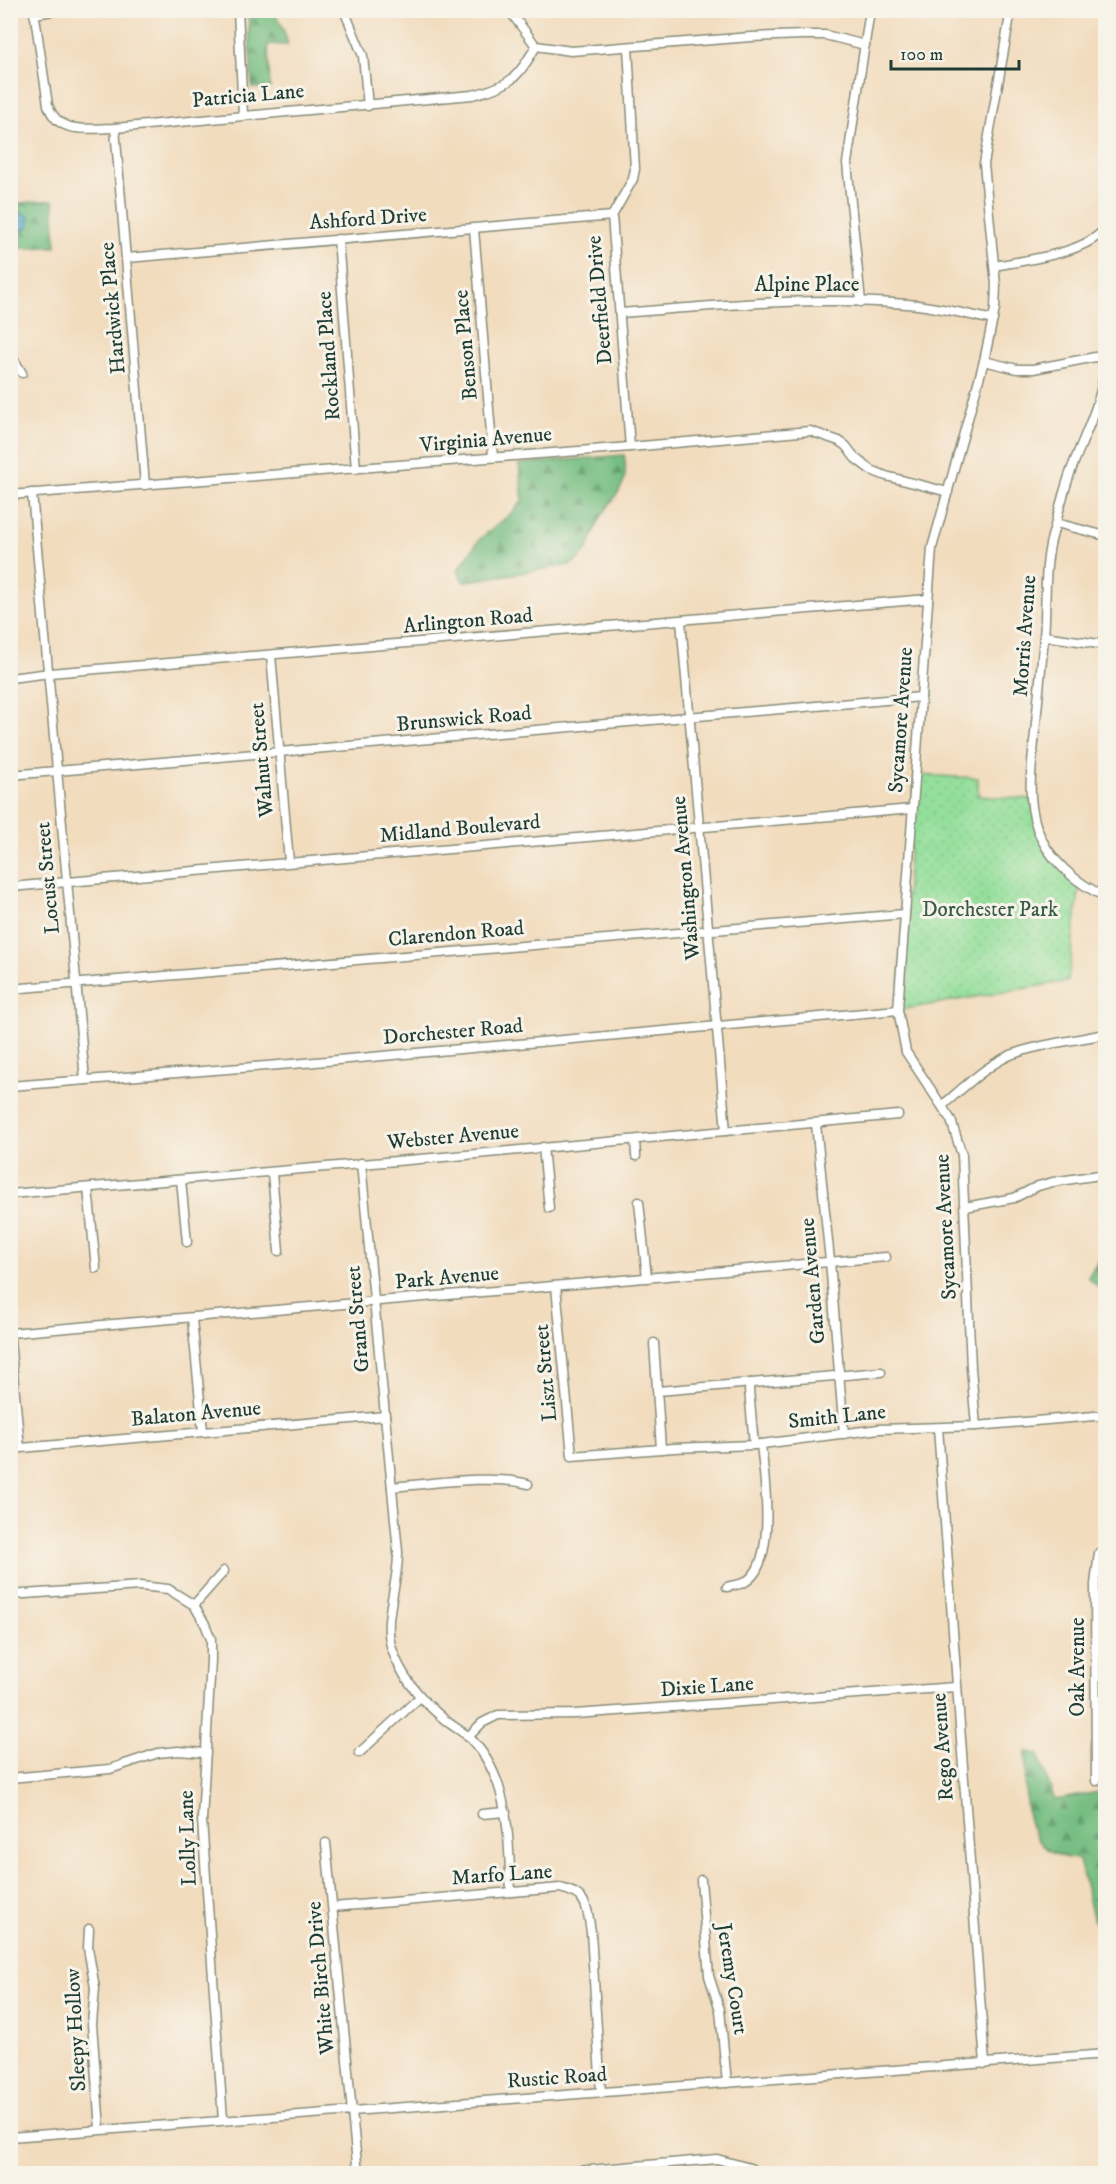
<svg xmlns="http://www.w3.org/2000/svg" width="1116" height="2184" font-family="'IM FELL DW Pica',serif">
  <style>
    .forest { fill: url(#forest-firs); stroke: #4b7e5c; stroke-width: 1.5 }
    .park { fill: url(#park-dots); stroke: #5a8e68; stroke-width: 1.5 }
    .water { fill: url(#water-rules); stroke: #3c7484; stroke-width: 1.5 }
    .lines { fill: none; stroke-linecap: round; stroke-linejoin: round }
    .minor-casing { stroke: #888c79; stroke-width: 11 }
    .minor { stroke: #fff; stroke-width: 8 }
    .labels { text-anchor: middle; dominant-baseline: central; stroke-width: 6; stroke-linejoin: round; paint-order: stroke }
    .street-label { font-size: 21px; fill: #1f3d34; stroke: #f7f3e8 }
    .park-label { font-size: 21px; fill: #365d49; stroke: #f7f3e8 }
  </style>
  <defs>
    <pattern id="forest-firs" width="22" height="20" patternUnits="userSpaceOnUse" patternTransform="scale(1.5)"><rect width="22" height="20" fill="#77be83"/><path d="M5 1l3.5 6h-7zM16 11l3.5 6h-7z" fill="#619c6c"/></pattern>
    <pattern id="park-dots" width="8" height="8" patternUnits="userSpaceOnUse" patternTransform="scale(1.5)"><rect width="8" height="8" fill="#94df9b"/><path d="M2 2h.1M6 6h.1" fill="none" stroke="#7fc086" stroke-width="1.8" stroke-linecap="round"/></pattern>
    <pattern id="water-rules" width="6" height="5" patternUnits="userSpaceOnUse" patternTransform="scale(1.5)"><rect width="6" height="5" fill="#58abd4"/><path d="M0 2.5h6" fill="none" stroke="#488cad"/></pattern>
  </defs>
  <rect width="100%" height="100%" fill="#f7f3e8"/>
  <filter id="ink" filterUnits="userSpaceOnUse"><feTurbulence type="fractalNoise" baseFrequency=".0167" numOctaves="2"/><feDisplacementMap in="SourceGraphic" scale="12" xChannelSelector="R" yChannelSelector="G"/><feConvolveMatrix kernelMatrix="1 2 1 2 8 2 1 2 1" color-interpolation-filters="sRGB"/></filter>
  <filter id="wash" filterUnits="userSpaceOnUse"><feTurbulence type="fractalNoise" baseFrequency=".008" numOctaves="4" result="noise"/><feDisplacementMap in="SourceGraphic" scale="24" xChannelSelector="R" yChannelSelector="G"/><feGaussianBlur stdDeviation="1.35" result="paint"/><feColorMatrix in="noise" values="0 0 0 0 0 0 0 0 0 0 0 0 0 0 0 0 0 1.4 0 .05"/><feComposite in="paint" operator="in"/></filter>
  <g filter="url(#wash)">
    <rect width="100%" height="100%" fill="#f2dcbe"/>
    <!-- forest -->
    <g class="forest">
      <path d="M248,11h25l10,16 5,18 -20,-1 2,44h-18z"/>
      <path d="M53,200l3,47c-13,-1 -36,3 -45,0v-12l17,-8 -6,-14 -11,-1v-8z"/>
      <path d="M624,455c7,35 -13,41 -26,68 -10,21 -6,29 -28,42l-107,17 -5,-12 22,-31 34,-28 9,-11 -4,-36z"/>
      <path d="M1105,1255h1l-1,39 -17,-17 14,-21z"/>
      <path d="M1026,1752l12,2 17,46 50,-9v137l-11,-7 -15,-61c-7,-2 -16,-2 -23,-6 -38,-17 -30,-68 -30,-102z"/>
    </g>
    <!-- park -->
    <path class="park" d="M915,775l63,3v18l54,3 8,37 40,47 -12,98 -170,29z"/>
    <!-- water -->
    <path class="water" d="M11,212l11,1 8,4 -2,10 -17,8z"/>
  </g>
  <g filter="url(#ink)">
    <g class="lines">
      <!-- minor casing -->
      <g class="minor-casing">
        <g id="minor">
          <path d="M34,10l14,95c10,31 42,23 67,23l357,-33c37,-9 46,-16 64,-49"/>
          <path d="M238,10l5,105"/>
          <path d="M344,10l19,46 5,50"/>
          <path d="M509,10l27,36 35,5 180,-14 53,-2h21l40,10"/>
          <path d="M34,14l25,-4"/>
          <path d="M628,48l7,121 -2,10 -21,37 18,231"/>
          <path d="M115,128l30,357"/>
          <path d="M474,229l19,228"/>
          <path d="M338,239l18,230"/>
          <path d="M127,258l485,-42"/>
          <path d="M994,266c31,-6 93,-12 112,-39"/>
          <path d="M861,302l-14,-139 23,-153"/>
          <path d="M620,313c95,-7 192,-17 287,-9 29,2 58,10 86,16"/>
          <path d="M10,353l12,20"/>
          <path d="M1105,355c1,41 -19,75 -33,113 -8,21 -13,43 -19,65 -10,33 -6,70 -9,104 -3,32 -6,64 -9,96 -3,31 -9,64 2,95 10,31 40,56 69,69"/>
          <path d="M984,361l33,8h16l73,-14"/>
          <path d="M32,493c19,195 35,391 53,587"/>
          <path d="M10,495l620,-48 180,-16 29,10 7,5 9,12 16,12 15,6 62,16"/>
          <path d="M1056,523l50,13"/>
          <path d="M681,621l45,510"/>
          <path d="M1044,636l62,9"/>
          <path d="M271,655l18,207"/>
          <path d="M10,678l40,-5 878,-74"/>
          <path d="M10,775l911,-78"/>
          <path d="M10,887l902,-78"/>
          <path d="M10,989l895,-75"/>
          <path d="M10,1086l294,-23 594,-53"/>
          <path d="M943,1105c21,-18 49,-45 76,-53 27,-9 58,-12 87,-18"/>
          <path d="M816,1124l14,137 14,173"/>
          <path d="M635,1140l1,16"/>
          <path d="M543,1147l6,61"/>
          <path d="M361,1163l37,389c1,30 -15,66 -7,94 9,29 30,54 53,73 8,7 18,12 26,19 41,41 38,101 41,154"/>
          <path d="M272,1173l7,78"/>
          <path d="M181,1180l6,62"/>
          <path d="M88,1188l8,80"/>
          <path d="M10,1194l445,-38 443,-41"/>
          <path d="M639,1202l8,76"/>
          <path d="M965,1207l49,-9 24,-12 15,-4 53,-8"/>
          <path d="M556,1286l16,170 102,-8 80,-3 125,-16 97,-3 130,-11"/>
          <path d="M192,1319l11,112"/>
          <path d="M10,1333l876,-76"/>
          <path d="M10,1340l10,108"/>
          <path d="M654,1343l7,106"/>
          <path d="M750,1383l-1,7 5,55"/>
          <path d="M658,1391l223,-19"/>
          <path d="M976,1426l-5,-58 -9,-213 -11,-35 -45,-68 -8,-42 34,-462 52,-187 11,-52 1,-24 -12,-121 27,-154"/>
          <path d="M938,1428l47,636"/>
          <path d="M10,1449l375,-33"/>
          <path d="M392,1487c38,-3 101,-13 136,-3"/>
          <path d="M727,1587c6,-2 13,-2 18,-5 33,-18 19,-107 16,-138"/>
          <path d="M10,1595l130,-9 28,3 26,16 11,19 6,15v21l-9,160 21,300"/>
          <path d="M194,1605l30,-34"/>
          <path d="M468,1737l14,-14 16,-8 77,-1 381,-27"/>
          <path d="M359,1753l61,-56"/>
          <path d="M10,1778l100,-9 48,-16 20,-2 28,2"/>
          <path d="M1096,1781l-1,-197 4,-31h7"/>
          <path d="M482,1814l24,-2"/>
          <path d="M326,1843l32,331"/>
          <path d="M701,1880l8,96 11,34 7,73"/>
          <path d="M333,1907l227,-19c28,6 27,19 31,44l10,161"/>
          <path d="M89,1929l-1,19 7,40 -3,36 8,105"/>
          <path d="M10,2137c365,-31 731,-52 1096,-83"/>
          <path d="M543,2174l174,-15 33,9 8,6"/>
        </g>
      </g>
      <!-- minor -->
      <use href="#minor" class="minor"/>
    </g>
  </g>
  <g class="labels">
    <!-- street labels -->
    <g class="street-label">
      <text transform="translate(248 96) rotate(-5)">Patricia Lane</text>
      <text transform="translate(368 219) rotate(-4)">Ashford Drive</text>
      <text x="807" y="285">Alpine Place</text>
      <text transform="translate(600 300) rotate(-95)">Deerfield Drive</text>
      <text transform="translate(113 308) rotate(-95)">Hardwick Place</text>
      <text transform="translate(466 345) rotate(-95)">Benson Place</text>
      <text transform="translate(329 356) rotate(-94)">Rockland Place</text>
      <text transform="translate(486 440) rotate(-5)">Virginia Avenue</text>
      <text transform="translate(468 621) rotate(-5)">Arlington Road</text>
      <text transform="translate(1025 636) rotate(-86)">Morris Avenue</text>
      <text transform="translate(464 719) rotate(-5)">Brunswick Road</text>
      <text transform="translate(901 720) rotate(-86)">Sycamore Avenue</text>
      <text transform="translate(262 760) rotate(-95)">Walnut Street</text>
      <text transform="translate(460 829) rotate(-5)">Midland Boulevard</text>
      <text transform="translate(48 878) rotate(-95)">Locust Street</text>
      <text transform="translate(686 878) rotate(-95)">Washington Avenue</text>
      <text transform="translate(456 934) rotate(-5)">Clarendon Road</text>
      <text transform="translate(453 1032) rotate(-5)">Dorchester Road</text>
      <text transform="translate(453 1137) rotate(-5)">Webster Avenue</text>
      <text transform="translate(946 1227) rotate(-93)">Sycamore Avenue</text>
      <text transform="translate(447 1278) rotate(-5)">Park Avenue</text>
      <text transform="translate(813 1281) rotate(-95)">Garden Avenue</text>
      <text transform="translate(358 1319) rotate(-95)">Grand Street</text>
      <text transform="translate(546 1373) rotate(-95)">Liszt Street</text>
      <text transform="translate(196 1414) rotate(-5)">Balaton Avenue</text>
      <text transform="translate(837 1417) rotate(-6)">Smith Lane</text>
      <text transform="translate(1078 1667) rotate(-90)">Oak Avenue</text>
      <text transform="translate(707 1687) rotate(-4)">Dixie Lane</text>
      <text transform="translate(943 1747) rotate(-94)">Rego Avenue</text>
      <text transform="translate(188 1838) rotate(-92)">Lolly Lane</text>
      <text transform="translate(502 1875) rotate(-4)">Marfo Lane</text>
      <text transform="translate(321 1978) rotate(-95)">White Birch Drive</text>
      <text transform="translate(732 1979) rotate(81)">Jeremy Court</text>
      <text transform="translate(76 2030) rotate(-93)">Sleepy Hollow</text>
      <text transform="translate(557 2078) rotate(-4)">Rustic Road</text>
    </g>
    <!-- park labels -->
    <g class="park-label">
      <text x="990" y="910">Dorchester Park</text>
    </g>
  </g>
  <!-- margin -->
  <rect width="1116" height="2184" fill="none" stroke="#f7f3e8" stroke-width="36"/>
  <!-- scale -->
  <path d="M891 60v9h128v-9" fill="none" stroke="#1f3d34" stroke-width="3"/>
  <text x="900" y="60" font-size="18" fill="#1f3d34" stroke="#f7f3e8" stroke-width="4.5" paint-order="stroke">100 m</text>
</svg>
